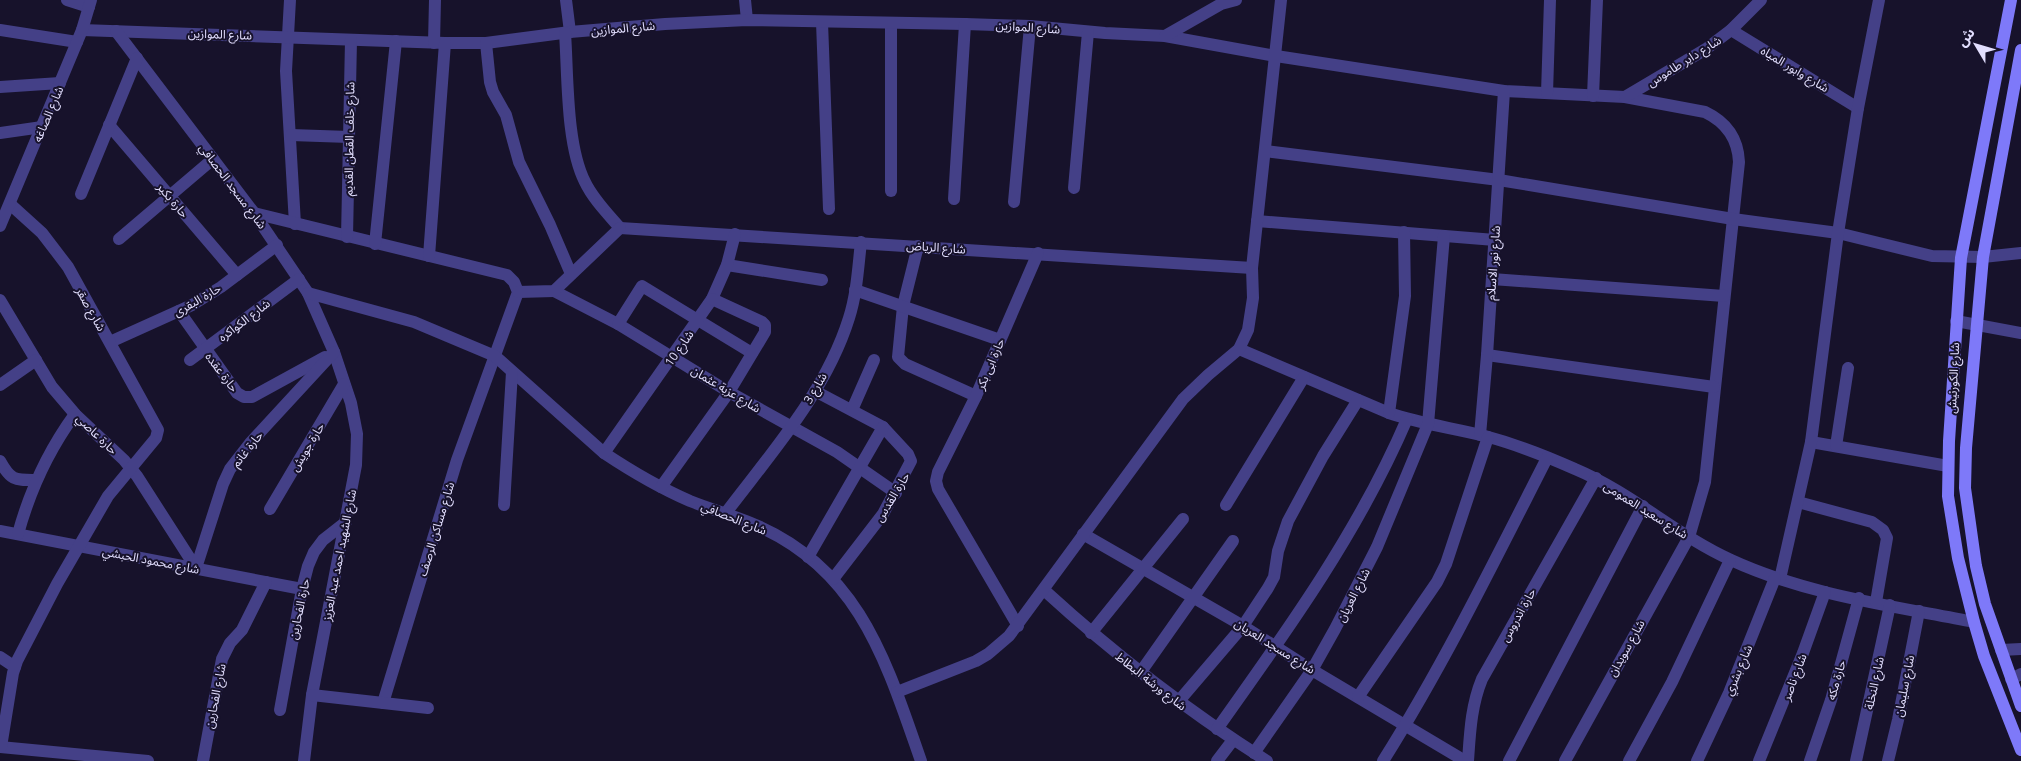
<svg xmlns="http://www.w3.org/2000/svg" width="2021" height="761" font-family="'Open Sans','Noto Sans Arabic',sans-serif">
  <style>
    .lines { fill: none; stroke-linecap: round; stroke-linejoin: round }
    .minor { stroke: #444087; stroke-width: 12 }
    .tertiary { stroke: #444087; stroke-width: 12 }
    .secondary { stroke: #7e79f9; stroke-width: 12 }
    .labels { text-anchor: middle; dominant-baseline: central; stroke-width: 4; stroke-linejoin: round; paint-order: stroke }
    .street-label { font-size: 12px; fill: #e2defe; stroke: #17122b }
  </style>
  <rect width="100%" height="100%" fill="#17122b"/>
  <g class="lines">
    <!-- minor -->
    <g class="minor">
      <path d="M67,0l22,7"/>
      <path d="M290,0l-4,71 9,153"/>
      <path d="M566,0l4,32"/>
      <path d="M745,0l2,20"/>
      <path d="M822,22l7,187"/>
      <path d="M891,23v168"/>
      <path d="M0,30l77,12"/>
      <path d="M82,30l363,13h41l84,-11 95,-8 82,-4 218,4 65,2 75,7 60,3 111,20 228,35 121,6 80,15c21,10 33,27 34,50l-34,320 -16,55 -124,224"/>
      <path d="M1731,30l127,78"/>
      <path d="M116,31l138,182 54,80 26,59 17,51 6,31 -1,31 -44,230 -8,66"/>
      <path d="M565,33c3,42 1,112 20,149 8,17 23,32 35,46"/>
      <path d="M1165,36l56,-32 15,-4"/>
      <path d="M434,43l1,-43"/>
      <path d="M486,43l4,39 3,10 13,23 13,47 31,63 21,49"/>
      <path d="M0,87l60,-4"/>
      <path d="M1547,93l3,-93"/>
      <path d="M1593,96l4,-96"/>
      <path d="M1625,97l81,-48 25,-19 30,-30"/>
      <path d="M109,125l128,150"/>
      <path d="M0,133l42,-6"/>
      <path d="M291,135l58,2"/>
      <path d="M1265,151l234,29 234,39 105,14 94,23 51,1 38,-4"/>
      <path d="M1074,188l14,-156"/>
      <path d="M81,194l56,-136"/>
      <path d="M954,199l11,-175"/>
      <path d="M1014,202l16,-176"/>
      <path d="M254,213l253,62 7,7 4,10 -61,168 -74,243"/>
      <path d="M1257,221l238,19"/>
      <path d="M620,228l632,40"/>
      <path d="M347,237l4,-197"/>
      <path d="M119,239l94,-80"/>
      <path d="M375,244l21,-203"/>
      <path d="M918,246l-15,60 -5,51 7,7 71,32"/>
      <path d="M429,256l16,-213"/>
      <path d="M727,265l95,15"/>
      <path d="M1492,279l232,17"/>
      <path d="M855,290l145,50"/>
      <path d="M554,291l64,33 111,68 108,60 59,41"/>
      <path d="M518,292l36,-1 66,-63"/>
      <path d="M308,293l106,29 81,34 109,97c27,18 56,35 86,48 20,8 41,14 61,22 108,44 135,138 170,238"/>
      <path d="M0,300l52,87 23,27 49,46 13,16 59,92"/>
      <path d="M179,311l58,82 7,4h8l73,-40"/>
      <path d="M1956,321l65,12"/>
      <path d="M618,324l24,-38 110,67"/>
      <path d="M110,342l82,-37 29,-18 56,-42"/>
      <path d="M1239,349l150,64c32,11 65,15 96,23 30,8 61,20 90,33 57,24 101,66 156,91 76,35 162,46 243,62"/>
      <path d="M1487,355l227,32"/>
      <path d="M190,360l109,-81"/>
      <path d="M0,385l36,-25"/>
      <path d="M815,391l68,36 25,27 3,7 -28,53 -50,65"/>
      <path d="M852,410l22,-50"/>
      <path d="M1389,413l16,-117 -1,-64"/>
      <path d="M1480,435l7,-80 17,-264"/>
      <path d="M1811,442l137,24"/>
      <path d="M1836,446l12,-78"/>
      <path d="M604,453l108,-154 15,-34 8,-31"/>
      <path d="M0,461c11,20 15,19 36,19"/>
      <path d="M661,487l68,-95 36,-60v-7l-3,-3 -50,-23"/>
      <path d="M1798,502l74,20 11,8 4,8 -11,64"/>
      <path d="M504,505l8,-133"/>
      <path d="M1226,505l78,-128"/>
      <path d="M270,509l74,-125"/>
      <path d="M725,514c46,-61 101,-122 124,-196 8,-25 9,-50 12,-76"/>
      <path d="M0,531l302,58"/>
      <path d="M18,534c12,-44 30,-83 57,-120"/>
      <path d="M1083,534l160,92 69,44 153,91"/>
      <path d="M808,557l75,-130"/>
      <path d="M196,568l27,-84 7,-15 21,-27 83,-90"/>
      <path d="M1780,579l31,-137 27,-209 20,-125 21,-108"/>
      <path d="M1044,590c70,64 142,120 223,171"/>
      <path d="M1018,626l-80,-137 -2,-8 2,-9 38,-76 62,-143"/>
      <path d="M1091,633l92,-114"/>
      <path d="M2001,650l20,-1"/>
      <path d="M0,657l15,10"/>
      <path d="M1140,673l93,-132"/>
      <path d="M2011,679l10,-5"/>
      <path d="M897,692l79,-31 12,-7 21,-18 174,-237 25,-24 31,-26 9,-19 5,-32 -1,-30 29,-268"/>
      <path d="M312,695l116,13"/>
      <path d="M1358,697l79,-115 9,-18 42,-127"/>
      <path d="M1178,702l65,-76 25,-38 6,-11 4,-26 10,-30 35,-65 35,-56"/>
      <path d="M280,710l22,-121 6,-23 6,-14 9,-12 23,-18"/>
      <path d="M1217,729c70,-98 142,-198 190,-310"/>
      <path d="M0,747l148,14"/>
      <path d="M1,747l12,-74 4,-12 40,-77 51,-88 48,-58 2,-8 -90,-163 -26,-34 -32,-29"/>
      <path d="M1254,753l58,-83 23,-41 42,-82 51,-123 16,-188"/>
      <path d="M203,761l19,-102 8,-16 12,-13 24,-48"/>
      <path d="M1217,761l16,-21"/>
      <path d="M1383,761c61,-97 112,-201 164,-303"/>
      <path d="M1468,761c2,-29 3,-55 14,-82l114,-201"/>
      <path d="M1509,761l134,-255"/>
      <path d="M1629,761l43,-79 58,-122"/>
      <path d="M1697,761l32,-68 46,-115"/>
      <path d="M1759,761l44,-108 22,-61"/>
      <path d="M1810,761l21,-61 28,-102"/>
      <path d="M1856,761l34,-156"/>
      <path d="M1888,761l10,-41 21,-109"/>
    </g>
    <!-- tertiary -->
    <path class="tertiary" d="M0,226l82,-196 9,-30"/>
    <!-- secondary -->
    <g class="secondary">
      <path d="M2011,0l-50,258 -12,183 -1,55 10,62 16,64 10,34 37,94"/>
      <path d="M2021,50l-38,207 -17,191 -1,40 11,78 9,38 36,102"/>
    </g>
  </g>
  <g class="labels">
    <!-- street labels -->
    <g class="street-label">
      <text transform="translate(1028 27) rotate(4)">شارع الموازين</text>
      <text transform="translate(623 28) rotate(-5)">شارع الموازين</text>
      <text transform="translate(220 34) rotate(2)">شارع الموازين</text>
      <text transform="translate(1684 61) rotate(-32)">شارع داير طاموس</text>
      <text transform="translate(1795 69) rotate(31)">شارع وابور المياه</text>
      <text transform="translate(48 114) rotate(-67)">شارع الصاغه</text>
      <text transform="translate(349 139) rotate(-89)">شارع خلف القطن القديم</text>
      <text transform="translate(233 186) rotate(53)">شارع مسجد الحصافي</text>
      <text transform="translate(173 200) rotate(50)">حارة بكير</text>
      <text transform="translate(936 247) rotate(4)">شارع الرياض</text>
      <text transform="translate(1493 263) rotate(-86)">شارع نور الاسلام</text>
      <text transform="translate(197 300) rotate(-30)">حارة البقرى</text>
      <text transform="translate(91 309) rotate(61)">شارع صقر</text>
      <text transform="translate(244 320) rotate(-37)">شارع الكواكره</text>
      <text transform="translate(679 348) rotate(-55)">شارع 10</text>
      <text transform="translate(990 364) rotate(-67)">حارة ابى بكر</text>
      <text transform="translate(222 372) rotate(53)">حارة عقده</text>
      <text transform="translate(1953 378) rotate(-87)">شارع الكورنيش</text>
      <text transform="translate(815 388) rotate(-60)">شارع 3</text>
      <text transform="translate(726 389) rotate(31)">شارع عزبة عثمان</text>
      <text transform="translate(97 434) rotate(44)">حارة عاصي</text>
      <text transform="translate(307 447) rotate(-59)">حارة جويش</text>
      <text transform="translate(247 449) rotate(-51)">حارة غانم</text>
      <text transform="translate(892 497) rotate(-59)">حارة القدس</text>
      <text transform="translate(1646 510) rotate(32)">شارع سعيد العمومى</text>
      <text transform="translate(734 518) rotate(22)">شارع الحصافي</text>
      <text transform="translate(436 529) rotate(-73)">شارع مساكن الرصف</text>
      <text transform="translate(339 555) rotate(-79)">شارع الشهيد احمد عبد العزيز</text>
      <text transform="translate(151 560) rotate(11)">شارع محمود الحبشي</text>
      <text transform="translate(1353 595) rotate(-63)">شارع العريان</text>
      <text transform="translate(299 609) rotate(-78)">حارة الفحارين</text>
      <text transform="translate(1518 615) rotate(-61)">حارة اندروس</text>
      <text transform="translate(1275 646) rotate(32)">شارع مسجد العريان</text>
      <text transform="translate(1626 648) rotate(-61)">شارع سويدان</text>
      <text transform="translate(1738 670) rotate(-67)">شارع بشري</text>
      <text transform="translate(1794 677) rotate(-69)">شارع ناصر</text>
      <text transform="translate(1836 680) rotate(-74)">حارة مكه</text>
      <text transform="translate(1151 681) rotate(38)">شارع ورشة البطاط</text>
      <text transform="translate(1874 683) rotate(-78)">شارع النخلة</text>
      <text transform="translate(1904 686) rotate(-79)">شارع سليمان</text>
      <text transform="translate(215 696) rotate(-79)">شارع الفحارين</text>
    </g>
  </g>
  <!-- north arrow -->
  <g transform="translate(1976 45) rotate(308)" stroke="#17122b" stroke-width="4" paint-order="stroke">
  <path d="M0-4L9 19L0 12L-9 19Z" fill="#e2defe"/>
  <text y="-8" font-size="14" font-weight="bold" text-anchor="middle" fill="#e2defe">ش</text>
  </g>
</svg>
